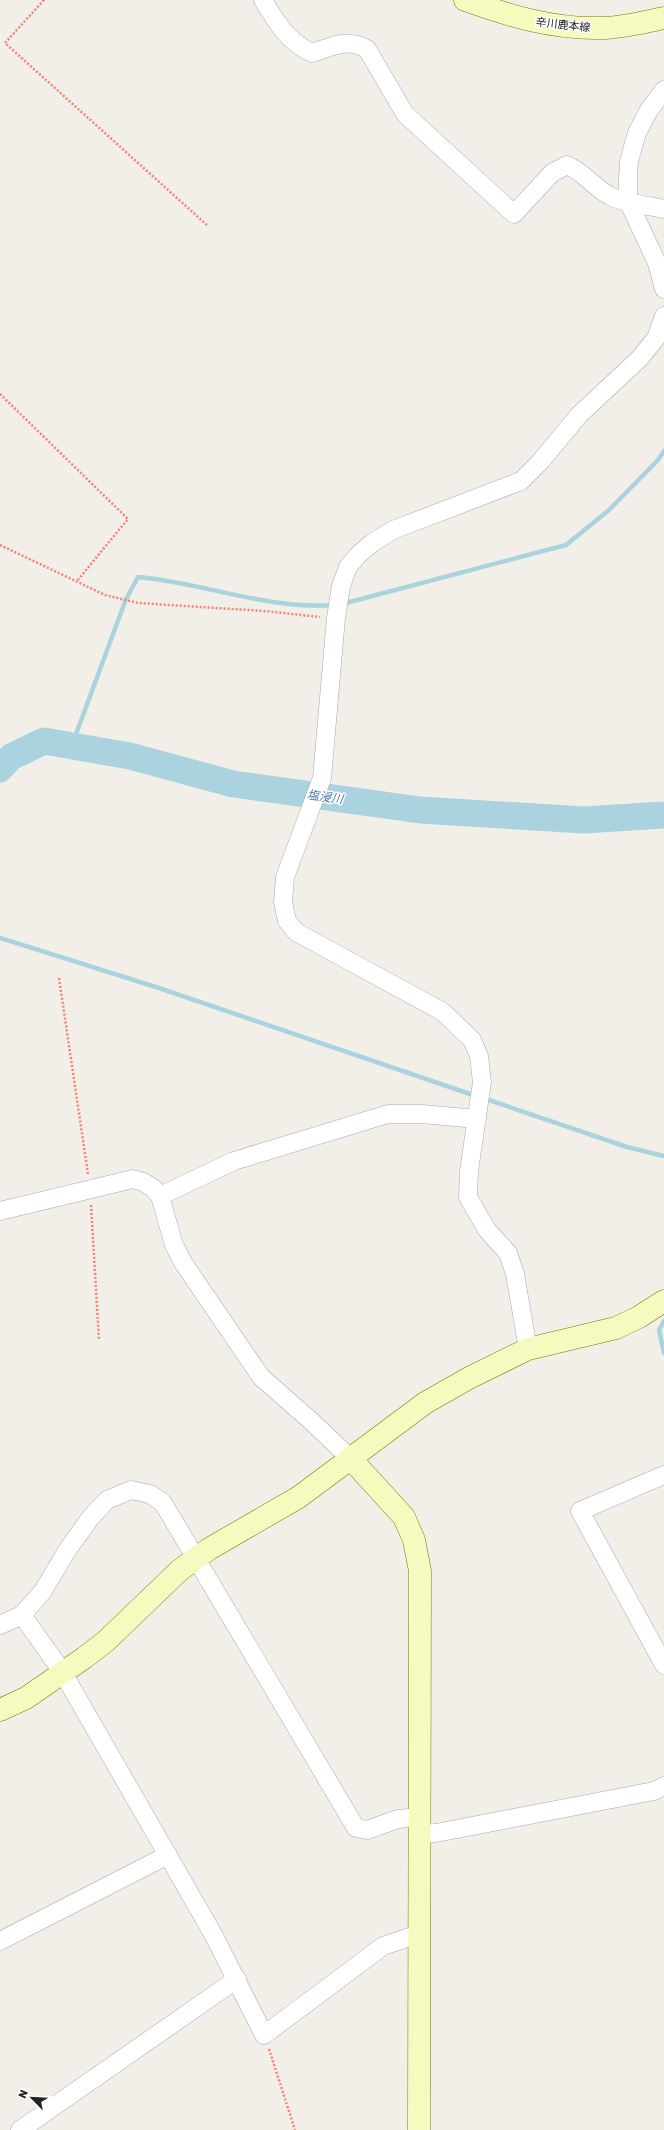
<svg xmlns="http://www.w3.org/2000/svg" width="664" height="2130" font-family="Rubik,'Noto Sans JP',sans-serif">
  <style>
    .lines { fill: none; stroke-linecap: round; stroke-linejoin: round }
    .stream { stroke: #aad3df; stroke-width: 4.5 }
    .river { stroke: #aad3df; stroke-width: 27 }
    .street-casing { stroke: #a9a9a9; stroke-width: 19 }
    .secondary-casing { stroke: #707d05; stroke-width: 23 }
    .path { stroke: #fa8072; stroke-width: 2.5; stroke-dasharray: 2 2; stroke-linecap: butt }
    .street { stroke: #fff; stroke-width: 18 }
    .secondary { stroke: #f7fabf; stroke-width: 22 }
    .labels { text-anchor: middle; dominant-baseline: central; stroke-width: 3; stroke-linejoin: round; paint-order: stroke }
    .street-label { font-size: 11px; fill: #222; stroke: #fff }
    .water-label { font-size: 12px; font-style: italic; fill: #4a7aab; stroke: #fff }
  </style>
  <rect width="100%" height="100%" fill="#f2efe9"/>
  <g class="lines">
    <!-- stream -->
    <g class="stream">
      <path d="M342,604l224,-59 43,-35 49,-50 6,-9"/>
      <path d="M72,745l54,-146 12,-22c67,6 129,33 197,28"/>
      <path d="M0,938l159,50 317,108"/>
      <path d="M483,1098l144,49 37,9"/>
      <path d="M664,1321l-5,9 5,23"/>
    </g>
    <!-- river -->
    <path class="river" d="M0,769l11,-12 33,-16 86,15 103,28 187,26 164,10 80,-5"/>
    <!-- street casing -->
    <g class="street-casing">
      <g id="street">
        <path d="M263,0c13,22 25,42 49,53 22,-7 33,-15 55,-4l38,65 109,100 38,-41 15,-8c17,7 28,24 45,32 13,6 38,9 52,12"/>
        <path d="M664,90l-15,20 -12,23 -8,28 -1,18v22l29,62 7,26"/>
        <path d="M160,1196l74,-35 154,-47h34l55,5"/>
        <path d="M0,1211l133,-32 10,3 10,6 7,8 14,49 10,19 77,113 49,43 41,39"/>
        <path d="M528,1349l-13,-75 -7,-21 -21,-23 -19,-33 1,-26 13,-89 -3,-26 -7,-16 -29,-28 -147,-80 -9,-11 -4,-19 2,-25 37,-99 14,-160 5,-32 7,-19 10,-12 14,-12 21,-13 128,-49 19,-19 39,-47 61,-57 16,-20 8,-22"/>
        <path d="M664,1475l-84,36 84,154"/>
        <path d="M22,1615l21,-24 25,-42 23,-32 16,-17 24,-10 19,4 13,9 193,325 11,2 31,-11 22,-2"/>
        <path d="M0,1625l22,-10 41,58 150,261 51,101 119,-89 36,-12"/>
        <path d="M420,1834l16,-1 218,-42 10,-5"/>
        <path d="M0,1941l168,-86"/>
        <path d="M20,2130l217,-151"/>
      </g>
    </g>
    <!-- secondary casing -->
    <g class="secondary-casing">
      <g id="secondary">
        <path d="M465,0c45,16 87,29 135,28 22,0 43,-6 64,-10"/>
        <path d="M351,1459l53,58 10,23 6,31 -1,559"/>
        <path d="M0,1710l26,-12 58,-40 22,-17 74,-71 29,-21 90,-52 126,-94 44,-25 59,-29 88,-21 23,-11 25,-16"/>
      </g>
    </g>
    <!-- path -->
    <g class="path">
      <path d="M44,0l-39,43 203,183"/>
      <path d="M0,394l128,125 -51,62"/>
      <path d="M0,545l105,50 33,8 126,8 56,6"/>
      <path d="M59,978l29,196"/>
      <path d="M91,1205l8,135"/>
      <path d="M269,2049l26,81"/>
    </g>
    <!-- street -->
    <use href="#street" class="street"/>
    <!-- secondary -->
    <use href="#secondary" class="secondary"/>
  </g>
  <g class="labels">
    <!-- street labels -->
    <g class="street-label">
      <text transform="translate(563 25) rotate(6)">辛川鹿本線</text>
    </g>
    <!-- water labels -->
    <g class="water-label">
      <text transform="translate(325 797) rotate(8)">塩浸川</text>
    </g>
  </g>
  <!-- north arrow -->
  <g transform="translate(32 2098) rotate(294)" stroke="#ffffff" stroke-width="3" paint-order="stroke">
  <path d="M0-3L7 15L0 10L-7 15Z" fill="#222222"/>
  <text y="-6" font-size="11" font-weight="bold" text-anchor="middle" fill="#222222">N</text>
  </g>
</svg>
